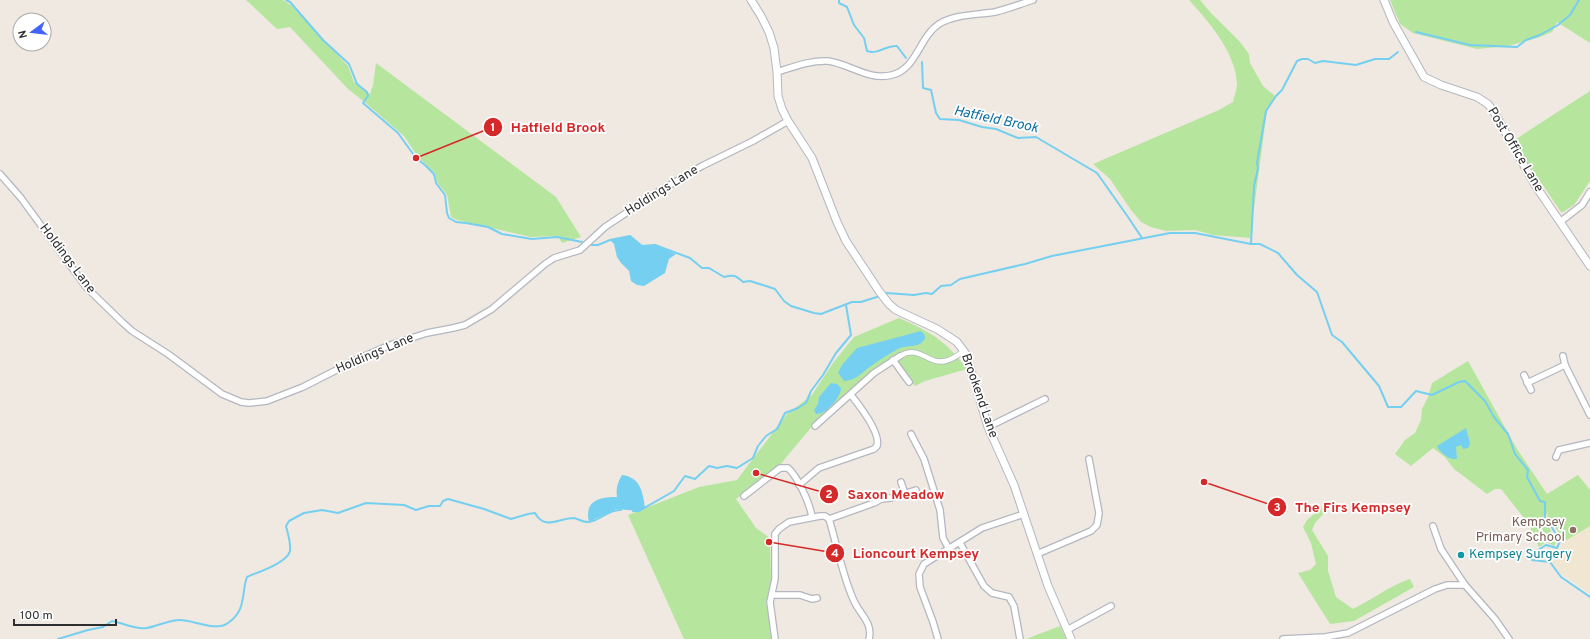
<svg xmlns="http://www.w3.org/2000/svg" width="1590" height="639" font-family="Overpass,sans-serif">
  <style>
    .education { fill: #f0e6d1 }
    .green { fill: #b6e59e }
    .water { fill: #75cff0 }
    .lines { fill: none; stroke-linecap: round; stroke-linejoin: round }
    .stream { stroke: #75cff0; stroke-width: 2 }
    .pedestrian-casing { stroke: #b4b7c1; stroke-width: 6 }
    .minor-casing { stroke: #b4b7c1; stroke-width: 8 }
    .tertiary-casing { stroke: #b4b7c1; stroke-width: 9 }
    .pedestrian { stroke: #fff; stroke-width: 4.5 }
    .minor { stroke: #fff; stroke-width: 5.5 }
    .tertiary { stroke: #fff; stroke-width: 7 }
    .education-dot { fill: #8d6e63; stroke: #fff; stroke-width: 1.5 }
    .culture-dot { fill: #0f9aa8; stroke: #fff; stroke-width: 1.5 }
    .labels { text-anchor: middle; dominant-baseline: central; stroke-width: 3.5; stroke-linejoin: round; paint-order: stroke }
    .street-label { font-size: 13px; fill: #2e2e2e; stroke: #fff }
    .education-label { font-size: 13px; fill: #785e54; stroke: #fff; text-anchor: end }
    .culture-label { font-size: 13px; fill: #0d838f; stroke: #fff; text-anchor: start }
    .water-label { font-size: 14px; font-style: italic; fill: #0d6fa3; stroke: #fff }
    .leader { fill: none; stroke: #d62828; stroke-width: 1.5 }
    .callout-dot { fill: #d62828; stroke: #fff; stroke-width: 1.5 }
    .mark-label { font-size: 12px; text-anchor: middle; font-weight: bold; fill: #fff }
    .callout-label { font-size: 14px; text-anchor: middle; font-weight: bold; fill: #d62828; stroke: #fff; stroke-width: 3.5; stroke-linejoin: round; paint-order: stroke }
  </style>
  <rect width="100%" height="100%" fill="#efe9e1"/>
  <!-- education -->
  <path class="education" d="M1578,475l12,15v104l-19,-15 -10,-5 -12,-15 -15,-1 -1,-3 15,-7 9,3 4,-4 1,-5 -1,-5 -8,-13 -6,-3 1,-14z"/>
  <!-- green -->
  <g class="green">
    <path d="M246,0h37l9,6 56,60 6,16 16,12 3,-9 3,-22 180,134 25,40 -19,6 -4,-7 -27,1 -74,-17 -6,-3 -4,-22 -10,-13 -2,-9 -17,-16 -14,-21 -37,-32 -19,-15 -58,-62 -13,2z"/>
    <path d="M1189,0h11l11,13 29,29 9,12 1,9 13,23 12,10 -8,14 -17,128 -37,-3 -18,-5 -29,1 -15,-4 -10,-5 -10,-12 -21,-31 -17,-15 126,-54 14,-8c1,-6 4,-12 4,-18 -1,-31 -28,-62 -48,-84z"/>
    <path d="M1390,0h200v43l-33,-21 -5,10 -15,6 -29,8 -31,3 -64,-16 -13,-9z"/>
    <path d="M1590,91v90l-16,24 -11,7h-2l-48,-71z"/>
    <path d="M899,318c32,14 47,23 68,51l-42,12 -10,5 -21,-28 -22,14 -32,27 -26,25 -35,42 -43,33 20,29 14,10 1,42 -5,23 6,36h-88l-56,-124 71,-28 38,-7 50,-66 25,-19 21,-32 21,-26z"/>
    <path d="M1468,361l49,88 30,45 31,-19 12,15v36l-25,15 -12,-17 -6,-3 1,-11 -5,15 6,2 7,15 -2,4 -8,-4 -7,5 -11,-24 -27,-34h-6l-8,5 -33,-25 -9,-12 -12,-9 -22,18 -16,-12 10,-14 10,-7 6,-13 1,-11 6,-12 4,-14z"/>
    <path d="M1327,503h6l-18,20 -3,7 16,26v15l8,26 17,12c19,-9 37,-24 57,-30l4,8 -60,34 -24,3 -32,-51 12,-3 6,-6 -5,-21 -8,-16 4,-7z"/>
    <path d="M1060,626l6,13h-40z"/>
  </g>
  <!-- water -->
  <g class="water">
    <path d="M630,236l12,10 13,-1 21,9 -7,5 -4,14 -21,13 -7,-1 -6,-4 -2,-10 -8,-8 -4,-6 -3,-13 -4,-4z"/>
    <path d="M921,331l3,3 1,4c-5,11 -18,6 -27,11 -9,5 -19,11 -27,17 -9,6 -15,15 -27,15l-6,-8 4,-8 15,-17z"/>
    <path d="M831,383l6,1 4,4c0,9 -15,27 -25,26l-2,-4 4,-6 1,-7z"/>
    <path d="M1466,428l4,15 -2,5 -5,1 -2,-4 -5,2 1,12c-8,1 -17,-6 -20,-13z"/>
    <path d="M622,475c18,2 21,17 23,33l-6,3 -23,-2 -27,13c-5,-21 10,-25 28,-25 -1,-8 0,-14 5,-22z"/>
  </g>
  <g class="lines">
    <!-- stream -->
    <g class="stream">
      <path d="M286,0l4,2 33,38 26,24 8,20 10,8 1,4 -5,7 35,30 18,25 9,7 9,9 2,9 9,12 2,18 2,5 7,4 10,1 22,4 14,7 30,5 25,-2 25,5"/>
      <path d="M839,0v3l8,4 7,18 10,13 3,13c11,4 19,-6 30,-5l9,12"/>
      <path d="M1416,32l54,13 47,2 9,-7 14,-5 18,-10 12,-10 9,-15"/>
      <path d="M922,62l1,26 8,2 5,23 4,6 19,1 23,7 14,2 22,9 18,-1 61,36 31,44 14,21"/>
      <path d="M1251,244l3,-58 4,-18 -1,-5 9,-52 10,-15 6,-6 15,-29 5,-2h6l7,4 8,-2 33,4 19,-6h14l9,-7"/>
      <path d="M592,245h6l12,-5 20,-4 12,10 13,-1 35,13 12,10h7l15,9c10,-3 12,-1 19,5l7,-1 19,6 6,2 9,12 7,5 23,7 7,1 31,-12h9l19,-6"/>
      <path d="M886,293l28,2 12,-2 6,1 9,-8 10,-1 9,-6 65,-15 27,-8 118,-23h25l56,11h9l18,9 19,22 20,17 15,43 10,7 37,44 9,21h13l15,-16 16,4 27,-13 6,-1 20,20 9,16 14,17 7,20 13,16 -1,7 13,24 5,1v21l6,3 9,15 -3,7 -11,-3 -16,10 2,5 18,2 11,15 29,20"/>
      <path d="M633,511h6l35,-20 11,-15 10,3 14,-13 8,2 10,-2 10,2 16,-10 5,-12 8,-10 11,-7 8,-16 13,-5 8,-5 5,-12 12,-16 13,-22 15,-18 -5,-30"/>
      <path d="M58,639l30,-9 15,-3 9,-6c11,2 24,9 35,7 11,-2 22,-8 33,-8 13,0 37,12 48,3 19,-13 13,-30 19,-46 11,-5 40,-14 43,-26 1,-8 -2,-17 -4,-25l3,-5 15,-8 18,-3 16,3 28,-10 38,2 12,5 13,-4h11l3,-5 5,-2 36,10 27,10 17,-5 7,-1c10,18 23,5 39,5 5,1 10,5 15,4 11,-1 19,-13 32,-12"/>
    </g>
    <!-- pedestrian casing -->
    <g class="pedestrian-casing">
      <path id="pedestrian" d="M900,356c20,-12 27,9 45,5 7,-1 13,-6 19,-10"/>
    </g>
    <!-- minor casing -->
    <g class="minor-casing">
      <g id="minor">
        <path d="M777,72c16,-5 34,-12 51,-11 22,3 41,20 64,14 25,-6 27,-38 47,-51 16,-10 38,-9 56,-12 13,-3 25,-8 38,-12"/>
        <path d="M0,174l21,24 65,89 36,35 10,9 36,23 54,40 19,8 8,1 18,-2 36,-14 55,-28 32,-14 37,-12 26,-5 12,-3 27,-16 53,-45 9,-6 26,-8 25,-23 48,-32 49,-29 51,-25 35,-20"/>
        <path d="M1560,222l22,-17 8,-13"/>
        <path d="M1563,356l2,9"/>
        <path d="M893,360l16,22"/>
        <path d="M1524,375l7,15"/>
        <path d="M1527,383l38,-18 25,50"/>
        <path d="M815,426l59,-53 26,-17"/>
        <path d="M988,427l57,-28"/>
        <path d="M911,434l13,25 16,51 3,28 6,11"/>
        <path d="M1556,457l3,-7 31,-7"/>
        <path d="M901,482l4,12"/>
        <path d="M799,485l20,-17 55,-19 3,-3c4,-13 -18,-41 -26,-51"/>
        <path d="M744,496l36,-28h8c10,9 22,36 24,49"/>
        <path d="M829,519c8,26 14,60 26,84 6,12 18,21 14,36"/>
        <path d="M1433,526l8,23 24,36"/>
        <path d="M960,543l24,43 8,7 17,4 5,9 6,33"/>
        <path d="M1037,554l54,-23 6,-6 2,-12 -10,-54"/>
        <path d="M772,595h28l12,4 5,-1"/>
        <path d="M1067,630l44,-24"/>
        <path d="M775,639l-5,-37 5,-23v-45l4,-5 10,-7 31,-6h5l4,3 45,-16 7,-4 10,-1 25,-8"/>
        <path d="M938,639l-5,-17 -13,-35 -1,-13 5,-10 58,-36 42,-14"/>
        <path d="M1283,639l42,-2 23,-4 87,-44 12,-4h18l30,34 14,20"/>
      </g>
    </g>
    <!-- tertiary casing -->
    <g class="tertiary-casing">
      <g id="tertiary">
        <path d="M751,0l10,16 8,16 5,16 3,24 1,24 4,13 6,12 24,37 25,64 9,19 33,50 10,13 7,6 41,19 14,9 6,4 9,12 22,73 26,58 34,101 23,53"/>
        <path d="M1384,0l9,22 31,55 17,8 36,12 11,7 6,8 41,73 55,81"/>
      </g>
    </g>
    <!-- pedestrian -->
    <use href="#pedestrian" class="pedestrian"/>
    <!-- minor -->
    <use href="#minor" class="minor"/>
    <!-- tertiary -->
    <use href="#tertiary" class="tertiary"/>
  </g>
  <!-- markers -->
  <circle class="education-dot" cx="1573" cy="530" r="4"/>
  <circle class="culture-dot" cx="1461" cy="555" r="4"/>
  <g class="labels">
    <!-- street labels -->
    <g class="street-label">
      <text transform="translate(1515 150) rotate(59)">Post Office Lane</text>
      <text transform="translate(662 191) rotate(-32)">Holdings Lane</text>
      <text transform="translate(67 259) rotate(53)">Holdings Lane</text>
      <text transform="translate(375 354) rotate(-23)">Holdings Lane</text>
      <text transform="translate(979 396) rotate(71)">Brookend Lane</text>
    </g>
    <!-- education labels -->
    <g class="education-label">
      <text x="1565" y="523">Kempsey<tspan x="1565" dy="15">Primary School</tspan></text>
    </g>
    <!-- culture labels -->
    <g class="culture-label">
      <text x="1469" y="555">Kempsey Surgery</text>
    </g>
    <!-- water labels -->
    <g class="water-label">
      <text transform="translate(996 120) rotate(12)">Hatfield Brook</text>
    </g>
  </g>
  <!-- callouts -->
  <path class="leader" d="M416 158L493 127M756 473L829 494M1204 482L1277 507M769 542L835 553"/>
  <g class="callout-dot">
    <circle cx="416" cy="158" r="4"/>
    <circle cx="756" cy="473" r="4"/>
    <circle cx="1204" cy="482" r="4"/>
    <circle cx="769" cy="542" r="4"/>
    <circle cx="493" cy="127" r="10"/>
    <circle cx="829" cy="494" r="10"/>
    <circle cx="1277" cy="507" r="10"/>
    <circle cx="835" cy="553" r="10"/>
  </g>
  <g class="mark-label">
    <text x="493" y="131">1</text>
    <text x="829" y="498">2</text>
    <text x="1277" y="511">3</text>
    <text x="835" y="557">4</text>
  </g>
  <g class="callout-label">
    <text x="558" y="132">Hatfield Brook</text>
    <text x="896" y="499">Saxon Meadow</text>
    <text x="1353" y="512">The Firs Kempsey</text>
    <text x="916" y="558">Lioncourt Kempsey</text>
  </g>
  <!-- north arrow -->
  <g transform="translate(32 32) rotate(255)"><circle r="19" fill="#ffffff" stroke="#ababab"/>
  <path d="M0-3L7 15L0 10L-7 15Z" fill="#4264fb"/>
  <text y="-6" font-size="11" font-weight="bold" text-anchor="middle" fill="#2e2e2e">N</text>
  </g>
  <!-- scale -->
  <path d="M14 619v6h102v-6" fill="none" stroke="#2e2e2e" stroke-width="2"/>
  <text x="20" y="619" font-size="12" fill="#2e2e2e" stroke="#ffffff" stroke-width="3" paint-order="stroke">100 m</text>
</svg>
